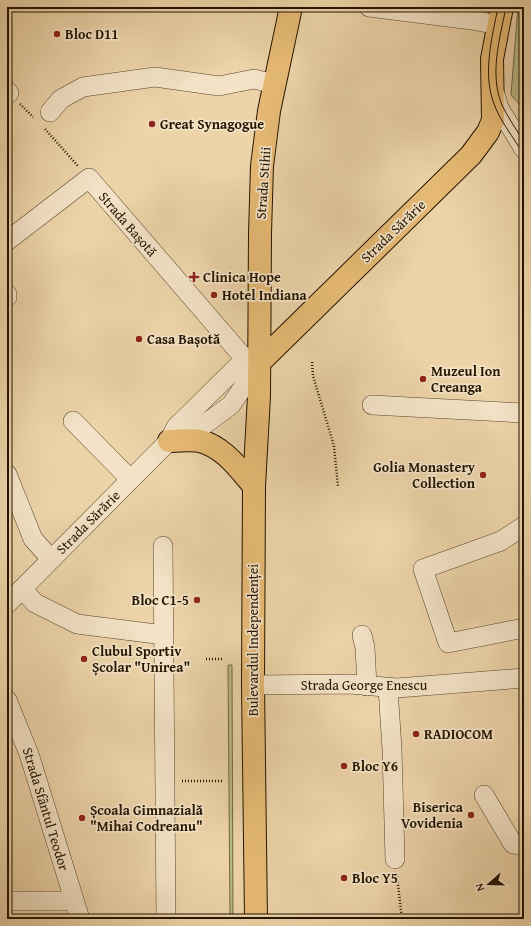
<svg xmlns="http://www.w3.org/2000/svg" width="531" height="926" font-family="'Gentium Book Plus',serif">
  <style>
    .green { fill: #babb85; stroke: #6e6842 }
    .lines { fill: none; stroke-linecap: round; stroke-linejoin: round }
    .minor-casing { stroke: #55442a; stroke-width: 20 }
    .major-casing { stroke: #231400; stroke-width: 24 }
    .path { stroke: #231400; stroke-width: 2.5; stroke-dasharray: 1 2; stroke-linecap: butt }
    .minor { stroke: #f3e2c6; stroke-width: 19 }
    .major { stroke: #e6ba74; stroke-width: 22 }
    .tram { stroke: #231400; stroke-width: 1 }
    .poi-dot { fill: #8f2418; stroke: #f3e2c6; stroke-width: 1.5 }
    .labels { text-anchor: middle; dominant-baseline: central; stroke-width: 3.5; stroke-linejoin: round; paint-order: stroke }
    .poi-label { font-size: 14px; font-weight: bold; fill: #231400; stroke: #f3e2c6; text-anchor: start }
    .street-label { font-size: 14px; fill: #231400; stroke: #f3e2c6 }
  </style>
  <rect width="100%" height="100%" fill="#ecd3a8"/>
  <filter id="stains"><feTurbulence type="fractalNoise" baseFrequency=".005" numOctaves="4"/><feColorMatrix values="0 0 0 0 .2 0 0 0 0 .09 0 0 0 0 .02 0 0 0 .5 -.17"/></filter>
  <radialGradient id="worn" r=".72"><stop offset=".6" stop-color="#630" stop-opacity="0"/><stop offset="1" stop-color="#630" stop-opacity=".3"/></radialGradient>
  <!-- green -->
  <g class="green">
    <path d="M518,7h6v102l-13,-14z"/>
    <path d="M228,665h4l1,254h-3z"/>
  </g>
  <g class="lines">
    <!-- minor casing -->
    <g class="minor-casing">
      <g id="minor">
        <path d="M369,7l103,13 26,5"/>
        <path d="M7,91l2,2"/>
        <path d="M495,94l4,14 25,41"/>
        <path d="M50,112l11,-13 22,-12 72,-10 64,9 35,-7 20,5"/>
        <path d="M7,241l82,-63 156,181"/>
        <path d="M7,294v3"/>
        <path d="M372,405l152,8"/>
        <path d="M73,421l57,58"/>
        <path d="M169,441l7,-14 69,-68"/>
        <path d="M7,474l26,65 18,20"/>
        <path d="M524,526l-23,15 -78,28 25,74 76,-15"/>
        <path d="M163,546l3,373"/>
        <path d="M22,589l13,14 42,21 87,11"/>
        <path d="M7,604l162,-163 28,-11 34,-25 29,-43 -15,-3"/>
        <path d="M362,635l3,12 2,39"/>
        <path d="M253,685l97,-1 47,4 127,-10"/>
        <path d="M388,688l4,61 3,110"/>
        <path d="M7,700l22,54 51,165"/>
        <path d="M484,795l29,49 11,2"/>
        <path d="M7,901h67"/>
      </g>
    </g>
    <!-- major casing -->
    <g class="major-casing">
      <g id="major">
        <path d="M260,362l211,-207 17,-23 5,-12 -1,-61 10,-52"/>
        <path d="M169,441c10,0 22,-2 31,0 24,6 39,28 54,45"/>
        <path d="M256,919l-3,-234 1,-199 5,-90 1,-163 2,-67 7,-55 22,-104"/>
      </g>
    </g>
    <!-- path -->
    <g class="path">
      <path d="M20,104l13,13"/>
      <path d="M45,129l33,37"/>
      <path d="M312,362l1,14 21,70 4,41"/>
      <path d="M521,494l3,-3"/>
      <path d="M206,659h16"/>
      <path d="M182,781h42"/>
      <path d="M397,876l5,43"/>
    </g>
    <!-- minor -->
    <use href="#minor" class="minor"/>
    <!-- major -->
    <use href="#major" class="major"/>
    <!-- tram -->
    <g class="tram">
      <path d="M498,7c-6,31 -15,64 -5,94 6,19 21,37 31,54"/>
      <path d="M506,7c-6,31 -17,67 -4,98 6,13 15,25 22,37"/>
      <path d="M520,136l1,-21 3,-8"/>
    </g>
  </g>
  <!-- markers -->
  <g class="poi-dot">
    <circle cx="57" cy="34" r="4"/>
    <circle cx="152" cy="124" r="4"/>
    <path d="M192 271h4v4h4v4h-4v4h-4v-4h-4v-4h4z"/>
    <circle cx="214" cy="295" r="4"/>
    <circle cx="139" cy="339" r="4"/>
    <circle cx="423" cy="379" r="4"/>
    <circle cx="483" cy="475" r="4"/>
    <circle cx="197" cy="600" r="4"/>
    <circle cx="84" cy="659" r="4"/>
    <circle cx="416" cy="734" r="4"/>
    <circle cx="344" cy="766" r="4"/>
    <circle cx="471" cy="815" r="4"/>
    <circle cx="82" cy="818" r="4"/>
    <circle cx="344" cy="878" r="4"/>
  </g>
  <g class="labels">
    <!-- poi labels -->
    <g class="poi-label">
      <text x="65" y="34">Bloc D11</text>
      <text x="160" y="124">Great Synagogue</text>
      <text x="203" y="277">Clinica Hope</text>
      <text x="222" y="295">Hotel Indiana</text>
      <text x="147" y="339">Casa Bașotă</text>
      <text x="431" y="371">Muzeul Ion<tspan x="431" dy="16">Creanga</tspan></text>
      <text x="475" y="467" text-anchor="end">Golia Monastery<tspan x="475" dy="16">Collection</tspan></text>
      <text x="189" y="600" text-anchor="end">Bloc C1-5</text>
      <text x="92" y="651">Clubul Sportiv<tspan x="92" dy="16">Școlar "Unirea"</tspan></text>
      <text x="424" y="734">RADIOCOM</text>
      <text x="352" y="766">Bloc Y6</text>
      <text x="463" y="807" text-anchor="end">Biserica<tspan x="463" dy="16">Vovidenia</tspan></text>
      <text x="90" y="810">Școala Gimnazială<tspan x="90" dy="16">"Mihai Codreanu"</tspan></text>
      <text x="352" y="878">Bloc Y5</text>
    </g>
    <!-- street labels -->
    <g class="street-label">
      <text transform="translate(263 183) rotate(-86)">Strada Stihii</text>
      <text transform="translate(128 224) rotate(49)">Strada Bașotă</text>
      <text transform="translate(393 231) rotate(-44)">Strada Sărărie</text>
      <text transform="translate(88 522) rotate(-45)">Strada Sărărie</text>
      <text transform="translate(253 640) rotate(-90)">Bulevardul Independenței</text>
      <text x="364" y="685">Strada George Enescu</text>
      <text transform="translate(46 809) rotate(73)">Strada Sfântul Teodor</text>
    </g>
  </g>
  <!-- margin -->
  <rect width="531" height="926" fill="none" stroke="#ecd3a8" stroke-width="24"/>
  <rect x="8" y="8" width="515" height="910" fill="none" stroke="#231400" stroke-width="2"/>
  <rect x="12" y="12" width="507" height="902" fill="none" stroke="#231400"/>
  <!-- north arrow -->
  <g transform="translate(489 884) rotate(250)" stroke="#f3e2c6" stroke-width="3" paint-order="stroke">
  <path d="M0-3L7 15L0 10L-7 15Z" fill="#231400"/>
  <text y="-6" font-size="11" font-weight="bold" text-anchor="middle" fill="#231400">N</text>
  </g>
  <rect width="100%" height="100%" filter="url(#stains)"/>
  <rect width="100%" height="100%" fill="url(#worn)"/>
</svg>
